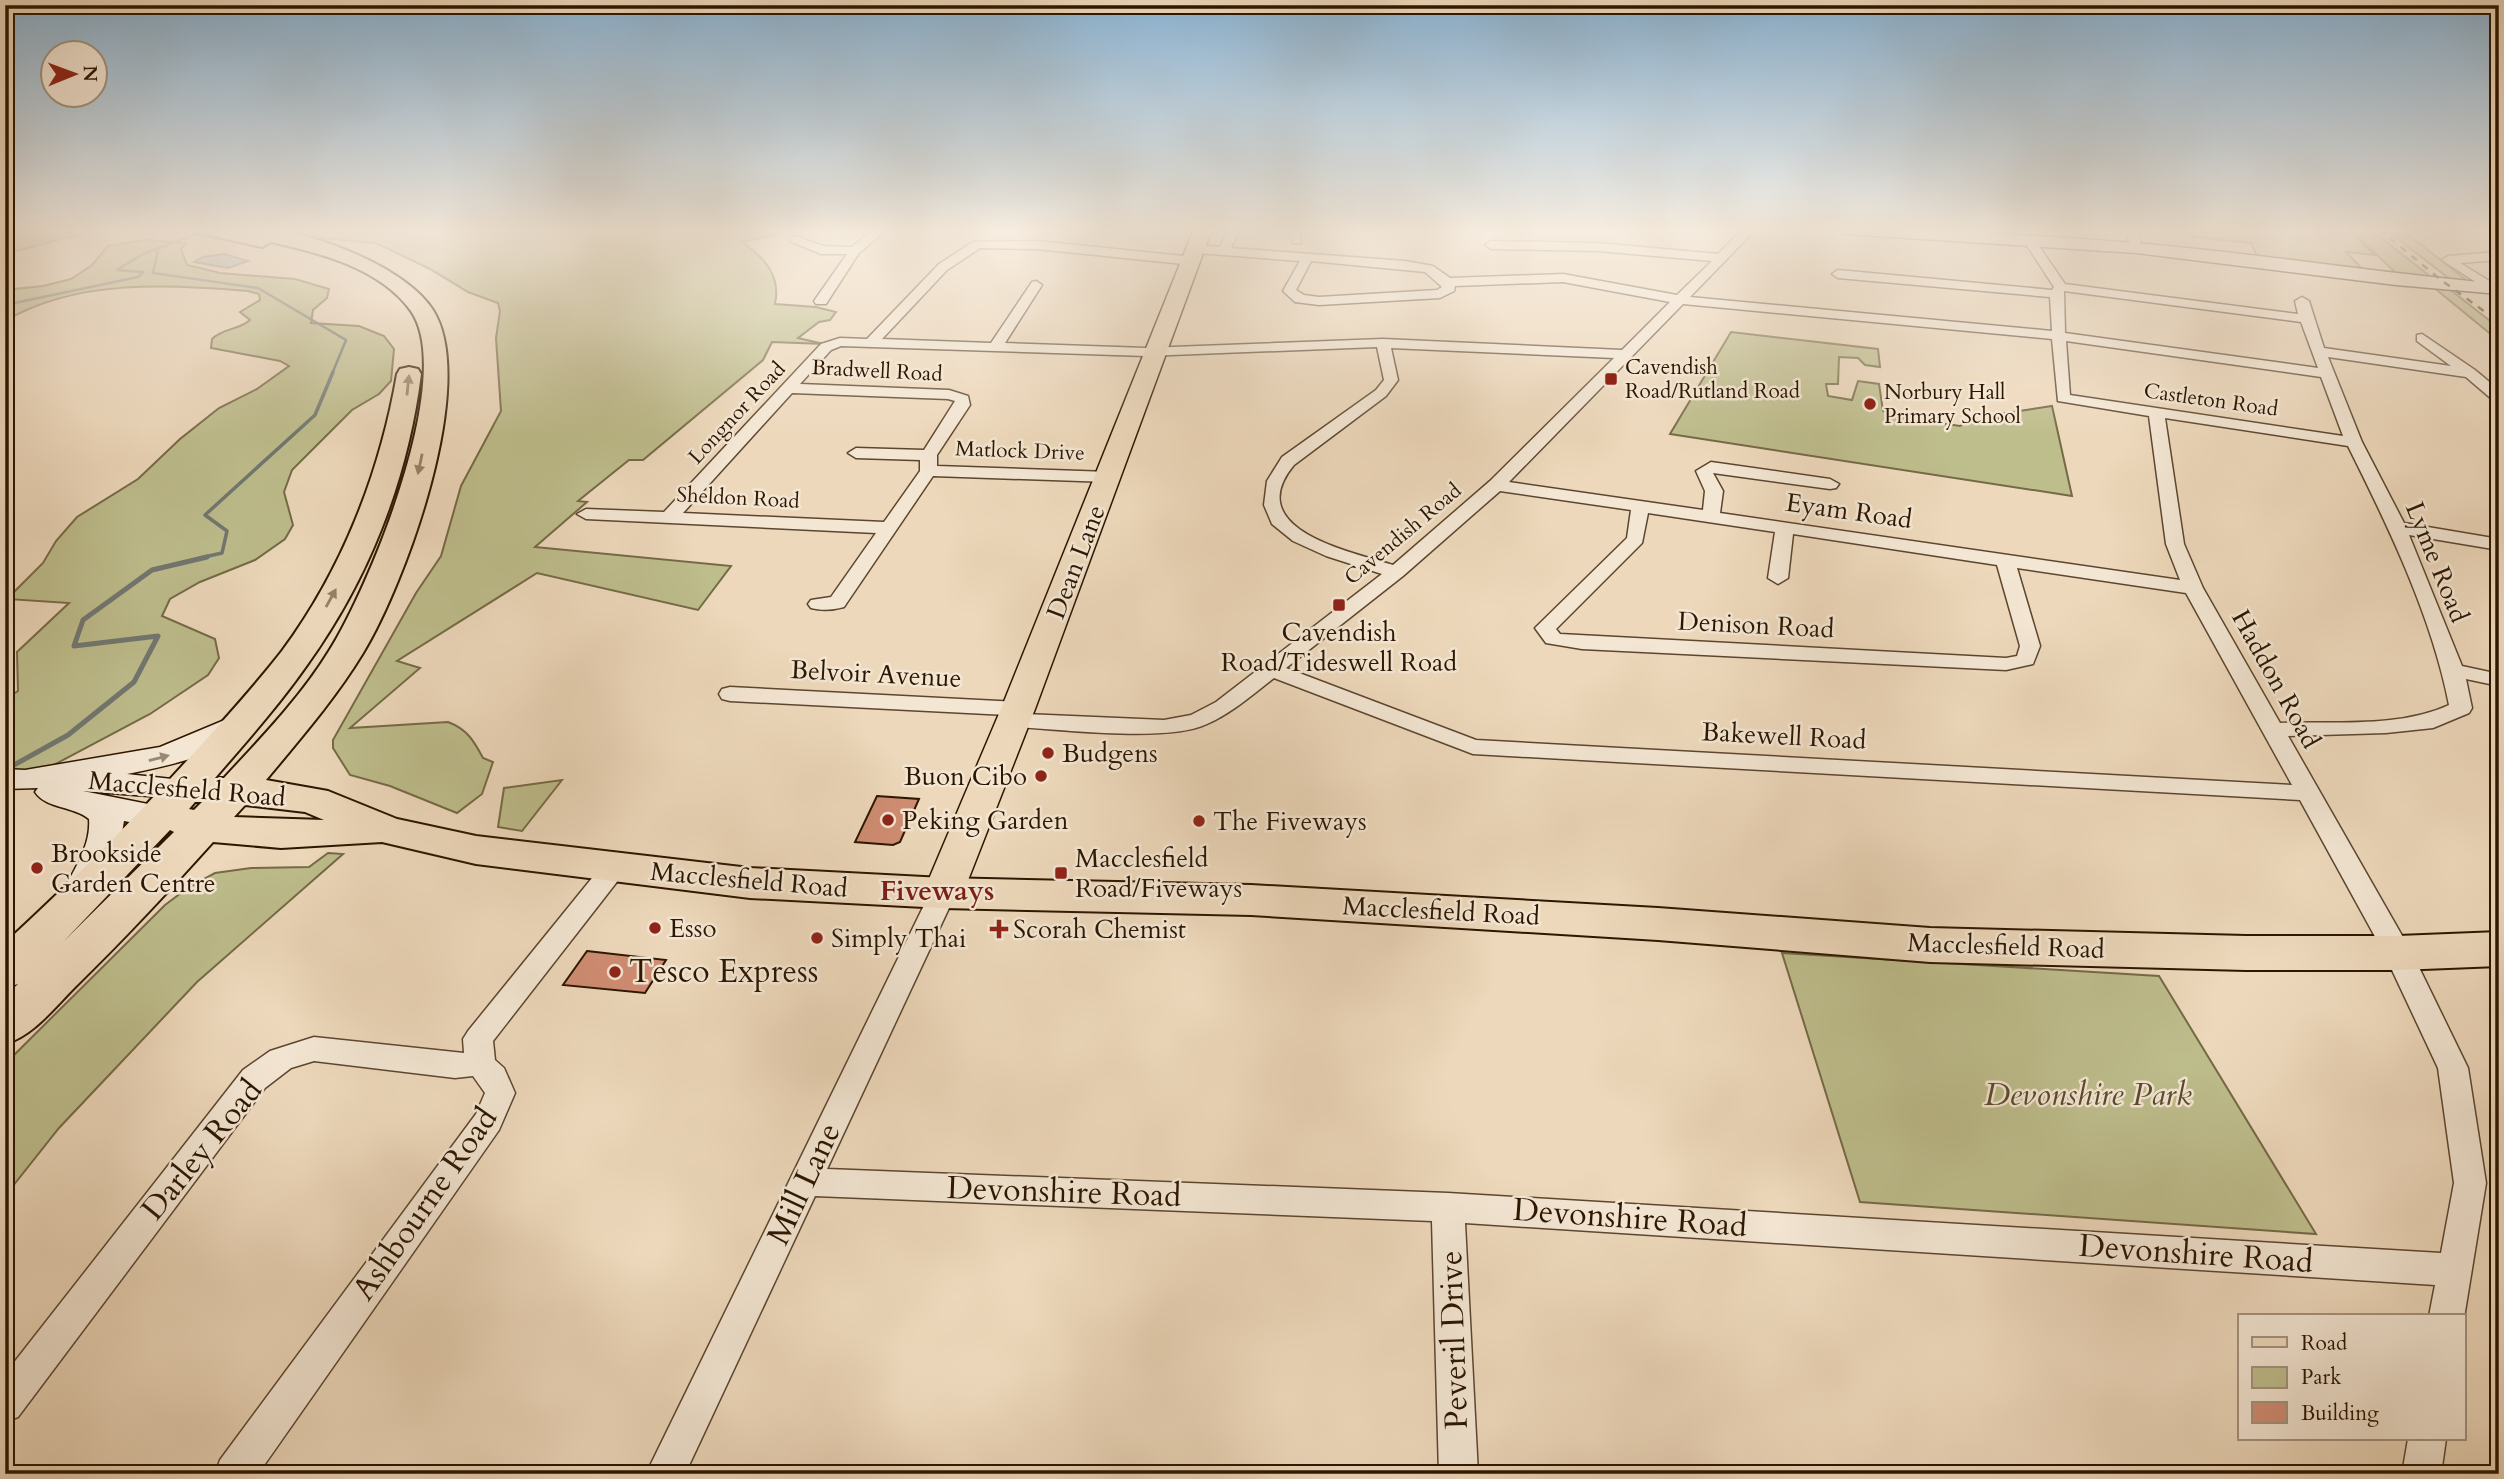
<svg xmlns="http://www.w3.org/2000/svg" width="2504" height="1479" font-family="Cardo,serif">
  <style>
    .green { fill: #bebd8c; stroke: #756a46; stroke-width: 2 }
    .water { fill: #9fb7bc; stroke: #717771; stroke-width: 2 }
    .lines { fill: none; stroke-linecap: round; stroke-linejoin: round }
    .stream-far2 { stroke: #717771; stroke-width: 2.5 }
    .stream-far1 { stroke: #717771; stroke-width: 3.5 }
    .stream { stroke: #717771; stroke-width: 5 }
    .building { fill: #d08d73; stroke: #2c1600; stroke-width: 2 }
    .street-casing { stroke: #5c462f; stroke-width: 3 }
    .secondary-casing { stroke: #2c1600; stroke-width: 3 }
    .primary-casing { stroke: #2c1600; stroke-width: 3 }
    .highway-casing { stroke: #2c1600; stroke-width: 4 }
    .street { fill: #f3e6d3; fill-rule: evenodd }
    .secondary { fill: #f3e6d3; fill-rule: evenodd }
    .primary { fill: #edd8bb; fill-rule: evenodd }
    .highway { fill: #edd8bb; fill-rule: evenodd }
    .rail { stroke: #2c1600; stroke-width: 2.5; stroke-dasharray: 7 7; stroke-linecap: butt }
    .oneway { fill: #968167 }
    .oneway2 { fill: #998874 }
    .poi-dot { fill: #8f2418; stroke: #f3e6d3; stroke-width: 2.5 }
    .labels { text-anchor: middle; dominant-baseline: central; stroke-width: 5; stroke-linejoin: round; paint-order: stroke }
    .far-poi-label { font-size: 21px; fill: #2c1600; stroke: #f3e6d3; text-anchor: start }
    .far-street-label { font-size: 21px; fill: #2c1600; stroke: #f3e6d3 }
    .street-label { font-size: 26px; fill: #2c1600; stroke: #f3e6d3 }
    .poi-label { font-size: 26px; fill: #2c1600; stroke: #f3e6d3; text-anchor: start }
    .neighbourhood-label { font-size: 28px; font-weight: bold; fill: #7a1f14; stroke: #f3e6d3 }
    .near-poi-label { font-size: 32px; fill: #2c1600; stroke: #f3e6d3; text-anchor: start }
    .near-park-label { font-size: 32px; font-style: italic; fill: #58482a; stroke: #f3e6d3 }
    .near-street-label { font-size: 32px; fill: #2c1600; stroke: #f3e6d3 }
  </style>
  <rect width="100%" height="100%" fill="#edd8bb"/>
  <filter id="stains"><feTurbulence type="fractalNoise" baseFrequency=".00286" numOctaves="4"/><feColorMatrix values="0 0 0 0 .2 0 0 0 0 .09 0 0 0 0 .02 0 0 0 .5 -.17"/></filter>
  <radialGradient id="worn" r=".72"><stop offset=".6" stop-color="#630" stop-opacity="0"/><stop offset="1" stop-color="#630" stop-opacity=".3"/></radialGradient>
  <!-- green -->
  <g class="green">
    <path d="M38,229h34l13,4 -80,21v-16z"/>
    <path d="M291,229h511l-60,13c23,16 39,34 33,62l41,3 20,5 -6,8 -11,2 -21,16 26,6 -52,-2 -9,18 -120,100h-14l-51,41 9,1 -52,45 196,19 -33,44 -161,-37 -140,88 23,7 -70,60 98,-6c19,7 26,19 35,36l10,4 -11,32 -25,19 -67,-27 -40,-11 -17,-27v-8l83,-147 25,-37 20,-70 40,-75 -5,-73 4,-27 -2,-8 -30,-11 -38,-23 -54,-26 -52,-5z"/>
    <path d="M2191,229h157l27,26 -29,-3 20,21 -107,-13 -8,-17 -58,-6z"/>
    <path d="M2350,229h20l65,51 -36,-4z"/>
    <path d="M2385,229h16l69,54h-15z"/>
    <path d="M145,240l41,3 -5,6 6,16 33,8 75,6 34,10 -2,9 -14,12 -2,13 48,3 25,10 10,13 -3,32 -12,13 -27,16 -60,60 -8,22 9,33 -8,14 -30,21 -55,22 -30,17 -8,17 53,23 4,19 -11,17 -58,39 -119,63 -26,-1v-77l13,-8 -1,-39 52,-49 -62,-4 36,-36 13,-22 21,-24 61,-38 42,-40 39,-31 38,-19 32,-23 -9,-5 -69,-13 1,-9c11,-11 27,-9 38,-19l-10,-8 20,-12 -1,-6 -11,-3c-80,-7 -172,-12 -243,30v-31l38,-4 28,-7 21,-14 16,-19z"/>
    <path d="M2433,287l15,1 51,40v13z"/>
    <path d="M1731,332l147,17 2,18 -15,-2 -7,-7 -19,-1 -1,27h-12l2,12 24,4 6,-19 21,3 4,27 5,1 -2,3 74,11 11,-7 25,4 3,-4 -5,-4 58,-9 20,90 -402,-62z"/>
    <path d="M562,780l-40,51 -24,-4 6,-39z"/>
    <path d="M328,853l15,1 -146,128 -138,146 -54,68v-132l160,-159 24,-18 26,-14 36,-5 58,-1z"/>
    <path d="M1782,953l377,23 157,258 -456,-32z"/>
  </g>
  <!-- water -->
  <path class="water" d="M224,254l24,7 -20,7 -34,-6 9,-5z"/>
  <g class="lines">
    <!-- stream-far2 -->
    <g class="stream-far2">
      <path d="M158,250l-5,23 105,15 88,52 -14,34"/>
      <path d="M5,305l133,-28 5,-5 -26,-2 26,-16 61,-23"/>
    </g>
    <!-- stream-far1 -->
    <path class="stream-far1" d="M200,558l22,-5 5,-22 -22,-16 110,-100 18,-43"/>
    <!-- stream -->
    <path class="stream" d="M5,770l63,-35 66,-53 24,-46 -84,10 9,-26 69,-50 55,-13"/>
  </g>
  <!-- building -->
  <g class="building">
    <path d="M877,796l42,3 -19,43 -7,3 -38,-3z"/>
    <path d="M587,951l79,9 -21,33 -82,-8z"/>
  </g>
  <g class="lines">
    <!-- street casing -->
    <g class="street-casing">
      <g id="street">
        <path d="M874,229h13l-28,24 -33,51h-10l-2,-3 33,-47h-26l-31,-13v-4h8l25,9 29,1z"/>
        <path d="M1228,229h12l-9,19 174,13 28,5 17,12 113,-4 114,21 35,-34 -114,-10 -107,-2 -6,-4 6,-4 107,2 120,11 25,-25h13l-66,68 362,34 -2,-34 -212,-19 -6,-4 6,-4 214,20 2,-3 -30,-46 6,-4 4,2 31,45 233,30 -3,-13 7,-4 7,4 15,47 127,18 -34,-25v-6l5,-1 53,36 24,20v12l-5,-1 -28,-24 -138,-20 34,85 42,81 95,16v11l-90,-15 53,131 37,8v12l-33,-7 6,29 -3,5 -36,15 -47,5 -98,3 124,217 56,115 18,115 -22,135 -35,-2 6,-31 -970,-62 13,251h-39l-7,-253 -617,-25 -130,278h-39l284,-581 4,-6 9,-3 9,3 4,6 -129,276 621,24 993,60 13,-70 -16,-115 -54,-115 -84,-153 -827,-46 -199,-76c-22,17 -42,35 -67,46 -40,19 -146,5 -193,3l-8,-2 -3,-5 4,-5 -277,-14 -8,-2 -3,-5 3,-5 8,-2 288,15 8,2 3,5 -4,5 139,6 27,-5 25,-13 166,-128 -56,-18 -33,-15 -21,-17 -8,-19 3,-24 15,-24 94,-67 8,-10 -7,-33 -231,9 -305,-10 -10,4 -31,34 149,6 19,6 2,9 -33,50v11l172,6 8,5 -8,5 -176,-6 -89,131c-11,3 -22,4 -33,1l-3,-4 3,-4 20,-3 45,-64 -290,-14 -9,-5 9,-5 78,3 157,-168 19,-6 27,1 72,-75 34,-22 64,-1 156,16 6,4 -6,4 -156,-16 -57,-1 -33,22 -65,69 109,4 41,-61 4,-1 6,4 -37,58 141,5 237,-9 239,11 48,-48 -107,-20 -108,4 -1,5 -14,7 -121,7 -24,-3 -12,-11 17,-30 -103,-8 -6,-4 6,-4 23,2zM1311,261l114,11 17,15 -5,3 -118,7 -15,-2 -8,-5zM2064,291l237,31 17,46 -253,-35zM1683,304l369,35 6,62 91,15 17,128 14,36 -460,-67 3,-22 -10,-18 117,16 6,-1 3,-4 -9,-5 -119,-17 -15,9 9,20 -2,19 -194,-28zM2066,341l255,36 22,59 -273,-41zM1391,348l223,10 -124,123 -97,84c-41,-13 -153,-35 -99,-100l92,-69 12,-16zM792,393l156,6 7,2 -31,49 -68,-2 -8,5 8,5 64,2v11l-36,51 -201,-9zM2165,418l183,28c40,80 84,171 101,259 -50,23 -115,16 -169,18l-77,-135 -19,-44zM1500,491l131,19 -4,28 -92,90 11,15 36,6 424,21 27,-6 7,-18 -23,-78 169,25 106,192 -816,-45 -190,-72 117,-92zM1648,513l127,19 -7,46 10,6 10,-6 5,-44 204,31 23,81 -3,10 -11,2 -446,-24 -4,-5 86,-86z"/>
        <path d="M1287,229h12l2,14h-8z"/>
        <path d="M2125,229h12l5,19 -2,3h-8z"/>
        <path d="M2499,252v8l-39,3 36,22 1,3 -6,4 -49,-32 6,-4z"/>
        <path d="M614,859l9,3 4,6 -4,6 -130,167 2,19 9,8 11,25 -16,37 -241,344h-43l5,-14 256,-346 9,-21 -12,-17 -18,2 -141,-17 -23,7 -26,20 -247,329 -13,5v-48l238,-304 27,-19 44,-14 150,16 -1,-14 5,-8 137,-169z"/>
        <path d="M2408,1439h38l-5,35h-39z"/>
      </g>
    </g>
    <!-- secondary casing -->
    <g class="secondary-casing">
      <g id="secondary">
        <path d="M1837,229c99,0 199,6 297,14 122,10 243,30 365,41v10l-103,-9 -260,-32 -291,-19z"/>
        <path d="M239,714l11,2 4,7c-20,30 -92,44 -127,51l72,8 5,7 -5,7 -12,3 -104,-8 90,18 5,8 -5,8 -12,3 -37,-7 -5,29 -24,48 -13,3 -13,-3 -5,-9c12,-22 27,-45 25,-70 -15,-13 -43,-10 -54,-27l3,-4 -33,1v-20l20,1 135,-23z"/>
      </g>
    </g>
    <!-- primary casing -->
    <g class="primary-casing">
      <path id="primary" d="M1194,229h18l-177,480 -72,184 -6,10 -14,4 -14,-4 -6,-10 78,-184z"/>
    </g>
    <!-- highway casing -->
    <g class="highway-casing">
      <path id="highway" d="M195,229c23,0 47,-1 70,0 49,3 140,38 168,81 46,73 -28,274 -70,343 -28,46 -63,86 -97,127l62,11 69,28 79,17 274,32 193,10 308,7 407,23 272,20 316,8h152l101,-4v34l-101,4h-152l-316,-8 -272,-22 -407,-25 -308,-7 -193,-10 -274,-34 -94,-22 -101,6 -68,-6c-44,49 -90,98 -138,145 -21,21 -41,48 -70,57v-48l13,-12 -13,4v-45c65,-60 128,-122 187,-188 31,-34 62,-68 90,-104 60,-81 98,-178 115,-277l3,-5 9,-2 9,2 3,5c-13,105 -52,205 -114,291 -28,40 -60,76 -92,113h9c37,-40 76,-80 105,-127 39,-61 128,-274 82,-340 -31,-43 -91,-58 -140,-69l-9,5 -64,-14zM195,802h7l-8,8 -5,-1zM245,805l60,7 19,8 -90,-3zM170,830l4,2 -110,109z"/>
    </g>
    <!-- street -->
    <use href="#street" class="street"/>
    <!-- secondary -->
    <use href="#secondary" class="secondary"/>
    <!-- primary -->
    <use href="#primary" class="primary"/>
    <!-- highway -->
    <use href="#highway" class="highway"/>
    <!-- rail -->
    <path class="rail" d="M2379,229l62,51 58,42"/>
  </g>
  <!-- one-way arrows -->
  <defs><path id="oneway-solid" d="M-6-.8H1V-3.2L6.5 0L1 3.2V.8H-6Z" transform="scale(1.75)"/></defs>
  <g class="oneway">
    <use href="#oneway-solid" transform="translate(408 385) rotate(-84)"/>
    <use href="#oneway-solid" transform="translate(420 464) rotate(102)"/>
    <use href="#oneway-solid" transform="translate(331 598) rotate(-61)"/>
  </g>
  <use class="oneway2" href="#oneway-solid" transform="translate(159 758) rotate(-15)"/>
  <!-- sky -->
  <linearGradient id="sky" x2="0" y2="1"><stop stop-color="#8bb5d6"/><stop offset="0.53" stop-color="#f7ede0"/><stop offset="1" stop-color="#f7ede0" stop-opacity="0"/></linearGradient>
  <rect width="2504" height="436" fill="url(#sky)"/>
  <!-- markers -->
  <g class="poi-dot">
    <rect x="1604" y="372" width="14" height="14" rx="3.5"/>
    <circle cx="1870" cy="404" r="7"/>
    <rect x="1332" y="598" width="14" height="14" rx="3.5"/>
    <circle cx="1048" cy="753" r="7"/>
    <circle cx="1041" cy="776" r="7"/>
    <circle cx="888" cy="820" r="7"/>
    <circle cx="1199" cy="821" r="7"/>
    <circle cx="37" cy="868" r="7"/>
    <rect x="1054" y="866" width="14" height="14" rx="3.5"/>
    <circle cx="655" cy="928" r="7"/>
    <path d="M995.5 918.5h7v7h7v7h-7v7h-7v-7h-7v-7h7z"/>
    <circle cx="817" cy="938" r="7"/>
    <circle cx="615" cy="972" r="7"/>
  </g>
  <g class="labels">
    <!-- far-poi labels -->
    <g class="far-poi-label">
      <text x="1625" y="367">Cavendish<tspan x="1625" dy="24">Road/Rutland Road</tspan></text>
      <text x="1884" y="392">Norbury Hall<tspan x="1884" dy="24">Primary School</tspan></text>
    </g>
    <!-- far-street labels -->
    <g class="far-street-label">
      <text transform="translate(877 371) rotate(3)">Bradwell Road</text>
      <text transform="translate(2211 400) rotate(8)">Castleton Road</text>
      <text transform="translate(737 413) rotate(-47)">Longnor Road</text>
      <text transform="translate(1020 451) rotate(2)">Matlock Drive</text>
      <text transform="translate(738 498) rotate(3)">Sheldon Road</text>
      <text transform="translate(1403 534) rotate(-40)">Cavendish Road</text>
    </g>
    <!-- street labels -->
    <g class="street-label">
      <text transform="translate(1849 511) rotate(8)">Eyam Road</text>
      <text transform="translate(1076 562) rotate(-69)">Dean Lane</text>
      <text transform="translate(2437 562) rotate(68)">Lyme Road</text>
      <text transform="translate(1756 625) rotate(3)">Denison Road</text>
      <text transform="translate(876 674) rotate(3)">Belvoir Avenue</text>
      <text transform="translate(2276 679) rotate(61)">Haddon Road</text>
      <text transform="translate(1784 736) rotate(3)">Bakewell Road</text>
      <text transform="translate(187 789) rotate(5)">Macclesfield Road</text>
      <text transform="translate(749 880) rotate(5)">Macclesfield Road</text>
      <text transform="translate(1441 911) rotate(3)">Macclesfield Road</text>
      <text transform="translate(2006 946) rotate(2)">Macclesfield Road</text>
    </g>
    <!-- poi labels -->
    <g class="poi-label">
      <text x="1339" y="632" text-anchor="middle">Cavendish<tspan x="1339" dy="30">Road/Tideswell Road</tspan></text>
      <text x="1062" y="753">Budgens</text>
      <text x="1027" y="776" text-anchor="end">Buon Cibo</text>
      <text x="902" y="820">Peking Garden</text>
      <text x="1213" y="821">The Fiveways</text>
      <text x="51" y="853">Brookside<tspan x="51" dy="30">Garden Centre</tspan></text>
      <text x="1075" y="858">Macclesfield<tspan x="1075" dy="30">Road/Fiveways</tspan></text>
      <text x="669" y="928">Esso</text>
      <text x="1013" y="929">Scorah Chemist</text>
      <text x="831" y="938">Simply Thai</text>
    </g>
    <!-- neighbourhood labels -->
    <g class="neighbourhood-label">
      <text x="937" y="891">Fiveways</text>
    </g>
    <!-- near-poi labels -->
    <g class="near-poi-label">
      <text x="629" y="972">Tesco Express</text>
    </g>
    <!-- near-park labels -->
    <g class="near-park-label">
      <text x="2088" y="1095">Devonshire Park</text>
    </g>
    <!-- near-street labels -->
    <g class="near-street-label">
      <text transform="translate(202 1150) rotate(-51)">Darley Road</text>
      <text transform="translate(804 1184) rotate(-65)">Mill Lane</text>
      <text transform="translate(1064 1192) rotate(2)">Devonshire Road</text>
      <text transform="translate(425 1204) rotate(-55)">Ashbourne Road</text>
      <text transform="translate(1630 1218) rotate(4)">Devonshire Road</text>
      <text transform="translate(2196 1254) rotate(4)">Devonshire Road</text>
      <text transform="translate(1454 1340) rotate(-92)">Peveril Drive</text>
    </g>
  </g>
  <!-- margin -->
  <rect width="2504" height="1479" fill="none" stroke="#edd8bb" stroke-width="28"/>
  <rect x="7" y="7" width="2490" height="1465" fill="none" stroke="#2c1600" stroke-width="3.5"/>
  <rect x="14" y="14" width="2476" height="1451" fill="none" stroke="#2c1600" stroke-width="2"/>
  <!-- legend -->
  <rect x="2238" y="1314" width="228" height="126" fill="#f3e6d3" stroke="#a3937f" stroke-width="2"/>
  <rect x="2252" y="1337" width="35" height="10" fill="#edd8bb" stroke="#a3937f" stroke-width="2"/>
  <text x="2301" y="1350" font-size="21" fill="#2c1600">Road</text>
  <rect x="2252" y="1367" width="35" height="21" fill="#bebd8c" stroke="#a3937f" stroke-width="2"/>
  <text x="2301" y="1384" font-size="21" fill="#2c1600">Park</text>
  <rect x="2252" y="1402" width="35" height="21" fill="#d08d73" stroke="#a3937f" stroke-width="2"/>
  <text x="2301" y="1420" font-size="21" fill="#2c1600">Building</text>
  <!-- north arrow -->
  <g transform="translate(74 74) rotate(89)"><circle r="33" fill="#f3e6d3" stroke="#a3937f" stroke-width="2"/>
  <path d="M0-5L12 26L0 18L-12 26Z" fill="#8f2418"/>
  <text y="-10" font-size="19" font-weight="bold" text-anchor="middle" fill="#2c1600">N</text>
  </g>
  <rect width="100%" height="100%" filter="url(#stains)"/>
  <rect width="100%" height="100%" fill="url(#worn)"/>
</svg>
